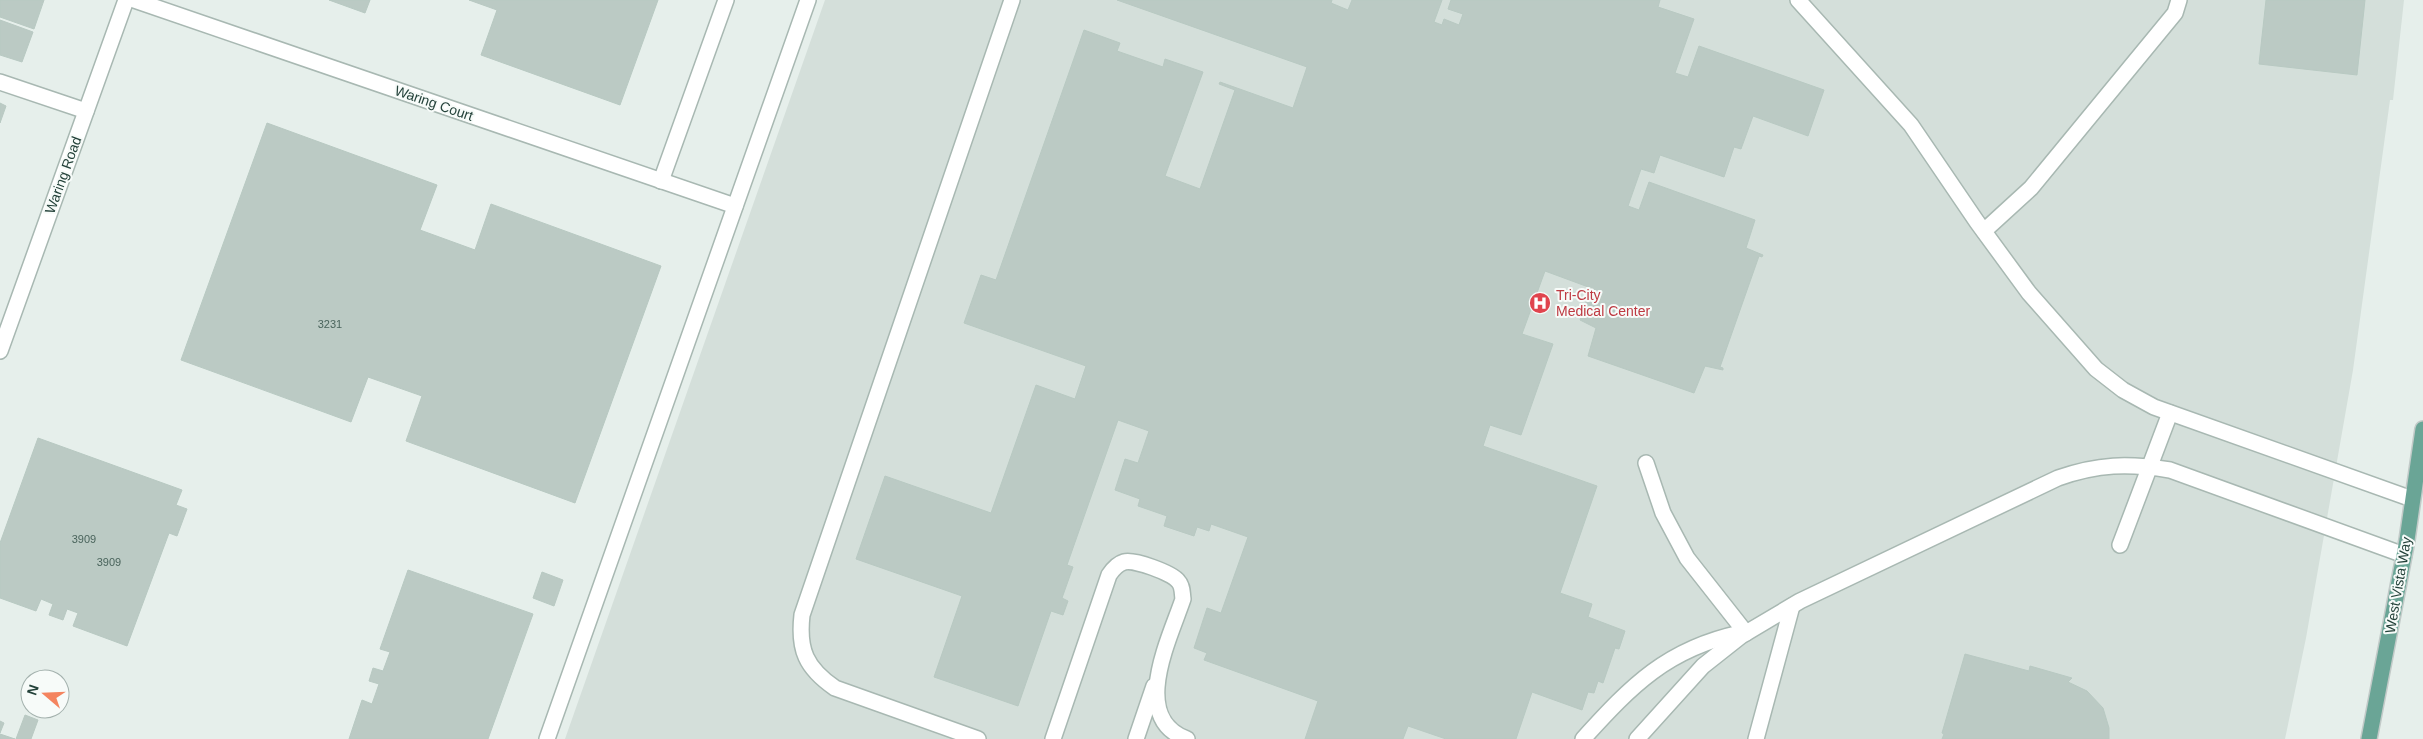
<svg xmlns="http://www.w3.org/2000/svg" width="2423" height="739" font-family="Helvetica,sans-serif">
  <style>
    .built { fill: #d4dfda }
    .building { fill: #bbcac4; stroke: #b8c9c2 }
    .lines { fill: none; stroke-linecap: round; stroke-linejoin: round }
    .minor-casing { stroke: #a8b8b2; stroke-width: 18 }
    .major-casing { stroke: #c2cac8; stroke-width: 18 }
    .minor { stroke: #fff; stroke-width: 15 }
    .major { stroke: #6aa596; stroke-width: 15 }
    .labels { text-anchor: middle; dominant-baseline: central; stroke-width: 4; stroke-linejoin: round; paint-order: stroke }
    .number-label { font-size: 11px; fill: #4a645c }
    .street-label { font-size: 14px; fill: #24423a; stroke: #f7fbf9 }
    .health-label { font-size: 14px; fill: #be3a42; stroke: #f7fbf9; text-anchor: start }
  </style>
  <rect width="100%" height="100%" fill="#e6efeb"/>
  <!-- built -->
  <path class="built" d="M825,0h1579l-11,100h-3l-37,270 -47,268 -21,101h-1720z"/>
  <!-- building -->
  <g class="building">
    <path d="M0,0h44l-10,29 -34,-12z"/>
    <path d="M329,0h41l-5,13z"/>
    <path d="M469,0h189l-38,105 -139,-50 16,-45z"/>
    <path d="M1117,0h215l-1,3 17,7 4,-10h90l-8,22 8,3 2,-6 15,6 4,-11 -15,-5 3,-9h209l-2,7 36,12 -19,54 13,4 11,-31 125,44 -16,46 -55,-20 -12,33 -7,-2 -10,30 -64,-22 -6,18 -13,-4 -13,37 11,4 10,-28 106,38 -9,28 17,7 -1,2 -3,-1 -39,111 3,1v2l-18,-4 -11,27 -106,-37 8,-28 -16,-8 11,-32 -46,-17 -23,63 31,10 -32,91 -31,-10 -7,21 114,40 -37,107 32,11 -4,13 37,14 -6,18 -4,-1 -12,35 -5,-2 -4,12 -6,-1 -6,18 -50,-18 -16,47h-70l-38,-13 -5,13h-98l13,-38 -114,-41 3,-7 -13,-5 13,-40 14,5 27,-76 -37,-13 -2,7 -12,-4 -3,9 -30,-10 3,-10 -29,-10 2,-7 -25,-9 10,-31 13,4 11,-32 -31,-11 -51,145 6,2 -11,31 6,3 -5,14 -12,-4 -33,95 -84,-29 28,-81 -106,-37 29,-83 106,37 45,-128 39,14 11,-33 -122,-43 17,-48 15,5 88,-250 36,13 -3,8 46,16 2,-8 38,13 -38,104 35,13 35,-99 -16,-6 1,-2 73,26 14,-41z"/>
    <path d="M2266,0h99l-8,75 -98,-11z"/>
    <path d="M0,20l33,12 -11,30 -22,-7z"/>
    <path d="M0,103l6,3 -6,17z"/>
    <path d="M267,123l170,62 -17,45 55,20 16,-46 170,62 -86,237 -169,-62 16,-45 -54,-19 -17,45 -170,-62z"/>
    <path d="M38,438l144,52 -6,15 11,4 -10,27 -8,-3 -42,113 -54,-20 5,-13 -11,-4 -4,11 -14,-5 4,-11 -12,-5 -5,12 -36,-13v-55z"/>
    <path d="M408,570l125,44 -45,125h-139l13,-39 10,4 7,-20 -10,-3 4,-13 10,3 7,-19 -10,-3z"/>
    <path d="M542,572l21,8 -9,26 -21,-8z"/>
    <path d="M1965,654l64,17 1,-5 42,12 -4,4 19,9 16,17 6,20v11h-167l2,-5 -2,-1z"/>
    <path d="M25,715l13,5 -7,19h-15z"/>
    <path d="M0,721l4,2 -4,10z"/>
    <path d="M0,734l15,5h-15z"/>
  </g>
  <g class="lines">
    <!-- minor casing -->
    <g class="minor-casing">
      <g id="minor">
        <path d="M134,0l601,206"/>
        <path d="M1798,0l113,125 66,97 52,71 67,76 27,21 31,17 258,92"/>
        <path d="M0,82l86,29"/>
        <path d="M661,181l65,-181"/>
        <path d="M1984,231l47,-43 144,-175 4,-13"/>
        <path d="M0,351l126,-351"/>
        <path d="M1646,463l17,50 24,45 59,75"/>
        <path d="M2120,545l50,-132"/>
        <path d="M547,739l261,-739"/>
        <path d="M978,739l-143,-51c-29,-20 -37,-38 -33,-73l210,-615"/>
        <path d="M1053,739l56,-164c4,-6 8,-11 15,-13 10,-3 48,11 54,19 5,5 4,12 5,18 -13,39 -54,119 4,140"/>
        <path d="M1136,739l18,-53"/>
        <path d="M1583,739c49,-54 84,-90 157,-106"/>
        <path d="M1637,739l66,-73 38,-30 59,-35 258,-123c40,-14 70,-15 112,-8l234,85"/>
        <path d="M1756,739l36,-133"/>
      </g>
    </g>
    <!-- major casing -->
    <g class="major-casing">
      <path id="major" d="M2369,739l38,-199 16,-111"/>
    </g>
    <!-- minor -->
    <use href="#minor" class="minor"/>
    <!-- major -->
    <use href="#major" class="major"/>
  </g>
  <!-- icons -->
  <defs>
    <g id="hospital-disc" transform="scale(1.125)"><circle r="9.5" fill="#e0444e" stroke="#f7fbf9"/><path d="M-5-5h3v3.5h4V-5h3V5h-3V1.5h-4V5h-3Z" fill="#fff"/></g>
  </defs>
  <g fill-rule="evenodd">
    <use href="#hospital-disc" x="1540" y="303"/>
  </g>
  <g class="labels">
    <!-- number labels -->
    <g class="number-label">
      <text x="330" y="324">3231</text>
      <text x="84" y="539">3909</text>
      <text x="109" y="562">3909</text>
    </g>
    <!-- street labels -->
    <g class="street-label">
      <text transform="translate(434 103) rotate(19)">Waring Court</text>
      <text transform="translate(63 175) rotate(-70)">Waring Road</text>
      <text transform="translate(2398 585) rotate(-80)">West Vista Way</text>
    </g>
    <!-- health labels -->
    <g class="health-label">
      <text x="1556" y="295">Tri-City<tspan x="1556" dy="16">Medical Center</tspan></text>
    </g>
  </g>
  <!-- north arrow -->
  <g transform="translate(45 694) rotate(289)"><circle r="24" fill="#f7fbf9" stroke="#a3b1ad"/>
  <path d="M0-4L9 19L0 12L-9 19Z" fill="#f4845f"/>
  <text y="-8" font-size="14" font-weight="bold" text-anchor="middle" fill="#24423a">N</text>
  </g>
</svg>
